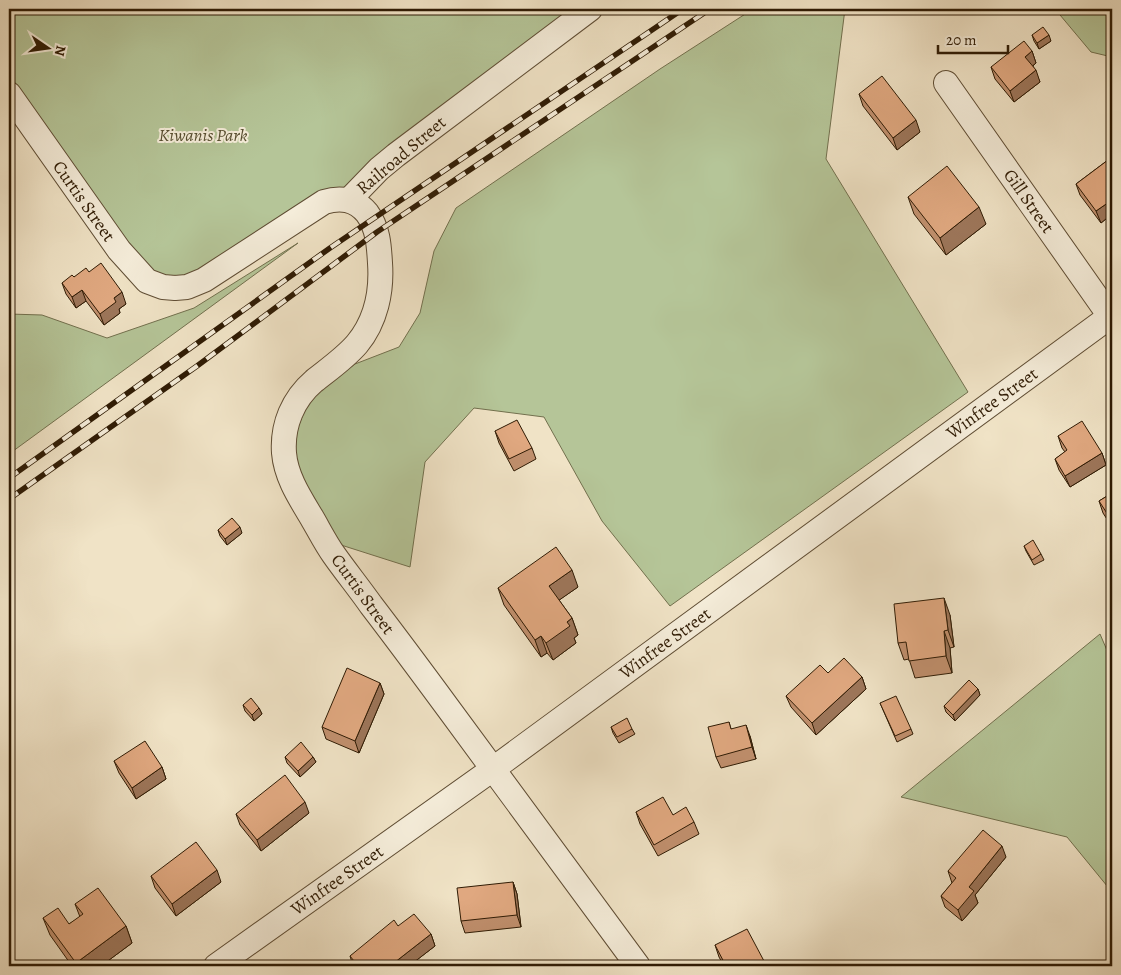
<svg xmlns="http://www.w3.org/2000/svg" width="1121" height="975" font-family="Alegreya,serif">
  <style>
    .green { fill: #b5c598; stroke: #72704e }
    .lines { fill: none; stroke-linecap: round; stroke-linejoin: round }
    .minor-casing { stroke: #5f4d34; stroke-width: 26 }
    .minor { stroke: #f5edda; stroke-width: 24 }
    .rail-casing { stroke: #2f1b04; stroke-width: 5.5 }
    .rail { stroke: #f5edda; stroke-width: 4; stroke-dasharray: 11; stroke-linecap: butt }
    .wall { fill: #c1906e; stroke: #2f1b04 }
    .shaded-wall { fill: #9d765a; stroke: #2f1b04 }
    .building { fill: #e0a880; stroke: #2f1b04 }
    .labels { text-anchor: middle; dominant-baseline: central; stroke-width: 4; stroke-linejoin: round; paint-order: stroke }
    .park-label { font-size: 18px; font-style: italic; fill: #574e30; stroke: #f5edda }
    .street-label { font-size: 18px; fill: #2f1b04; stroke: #f5edda }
  </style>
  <rect width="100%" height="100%" fill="#f0e3c6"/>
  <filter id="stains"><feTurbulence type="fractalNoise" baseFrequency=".004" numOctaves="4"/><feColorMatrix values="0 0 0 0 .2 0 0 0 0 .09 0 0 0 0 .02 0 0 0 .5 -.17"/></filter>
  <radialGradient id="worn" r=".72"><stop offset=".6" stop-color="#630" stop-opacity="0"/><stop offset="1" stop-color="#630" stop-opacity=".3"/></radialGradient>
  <!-- green -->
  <g class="green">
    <path d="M9,9h575l-235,191 -162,87 -40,-6 -138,-207z"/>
    <path d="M753,9h92l-19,150 142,233 -298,214 -68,-85 -58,-104 -70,-9 -49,54 -15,105 -69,-22 -38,-62 -9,-25v-21l14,-35 18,-18 29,-20 44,-17 21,-34 14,-62 22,-43 204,-139z"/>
    <path d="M1055,9h57v48l-21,-5z"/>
    <path d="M298,243l-289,211v-140l33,1 65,23 87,-30z"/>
    <path d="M1100,634l12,28v230l-45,-55 -166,-40z"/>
  </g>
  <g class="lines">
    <!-- minor casing -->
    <g class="minor-casing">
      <g id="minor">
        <path d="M946,83l166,236"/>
        <path d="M9,94l110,156 28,31 16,6 12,1 12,-1 17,-7 120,-78c17,-5 31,-3 43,11 11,15 12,32 13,50 2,28 -4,58 -23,81 -12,14 -28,25 -43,37 -21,18 -32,44 -30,72 2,24 16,45 28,65 7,12 14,26 22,37 12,17 25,33 37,50 26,34 52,69 77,103 64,86 127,172 190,258"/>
        <path d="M349,200l30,-31 17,-14 194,-146"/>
        <path d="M216,966l277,-197 619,-454"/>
      </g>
    </g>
    <!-- minor -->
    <use href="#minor" class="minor"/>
    <!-- rail casing -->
    <g class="rail-casing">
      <g id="rail">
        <path d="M9,478l321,-230 353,-239"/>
        <path d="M9,499l188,-133 180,-134 333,-223"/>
      </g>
    </g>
    <!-- rail -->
    <use href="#rail" class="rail"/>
  </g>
  <!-- wall -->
  <g class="wall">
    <path d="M1032,35l19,6 -12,8 -5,-8z"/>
    <path d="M1032,51l4,12 -3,3 7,16 -26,20 -19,-23 -4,-12z"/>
    <path d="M859,94l61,38 -23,18 -34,-44z"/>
    <path d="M1112,157v57l-11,9 -21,-28 -4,-11z"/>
    <path d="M908,197l78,27 -40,31 -32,-41z"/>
    <path d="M89,272l37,32 -7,5 1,4 -16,12 -18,-24 -10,7 -10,-14 -4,-11 12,-6z"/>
    <path d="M495,431l37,17 4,11 -22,12 -15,-28z"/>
    <path d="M1058,436l44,17 4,12 -36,22 -11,-17 -4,-11 10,-7 -3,-4z"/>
    <path d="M1112,493v34l-9,-14 -4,-12z"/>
    <path d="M218,530l24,3 -15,12 -7,-9z"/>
    <path d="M1024,546l17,8 3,6 -10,5 -8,-14z"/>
    <path d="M578,587l-19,13 13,18 6,17 -4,3 2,5 -23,17 -6,-7 -6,4 -37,-52 -6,-17z"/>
    <path d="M950,615l4,32 -4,1 2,25 -37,5 -6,-19 -5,1 -6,-17z"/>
    <path d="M862,677l4,12 -50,46 -25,-28 -5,-11z"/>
    <path d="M380,683l4,11 -25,59 -33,-14 -4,-12z"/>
    <path d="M978,689l2,6 -25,26 -9,-9 -2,-6z"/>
    <path d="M880,703l31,26 2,5 -16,8z"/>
    <path d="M243,705l16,3 3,6 -8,7 -9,-10z"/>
    <path d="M729,722l2,7 19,7 6,23 -35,9 -5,-11z"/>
    <path d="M611,727l21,2 3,5 -16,9 -6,-10z"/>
    <path d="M285,757h28l3,5 -16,15 -13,-14z"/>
    <path d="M114,761l48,6 4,12 -30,20 -17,-26z"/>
    <path d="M636,812l37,3 21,7 5,12 -41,22 -18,-32z"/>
    <path d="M309,813l-48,38 -21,-26 -4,-11z"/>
    <path d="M1006,857l-31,38 3,8 -16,18 -17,-14 -4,-11 11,-13 -4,-12z"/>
    <path d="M151,876l70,6 -45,34 -21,-28z"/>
    <path d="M513,882l4,12 4,33 -56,6 -4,-12z"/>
    <path d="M75,904l51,22 6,17 -31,23h-29l-22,-31 -7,-17 26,6 11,-7z"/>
    <path d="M398,926l33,8 4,12 -26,20h-56l-3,-10z"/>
    <path d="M715,945l49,16 1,5h-41l-5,-9z"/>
  </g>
  <!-- shaded-wall -->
  <g class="shaded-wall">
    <path d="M1049,35l2,6 -12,8 -2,-6z"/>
    <path d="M1032,51l4,12 -6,5 -5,-11z"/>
    <path d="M1036,70l4,12 -26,20 -4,-11z"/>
    <path d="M916,120l4,12 -23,18 -4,-12z"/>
    <path d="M1112,200v14l-11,9 -5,-12z"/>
    <path d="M979,207l7,17 -40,31 -6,-17z"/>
    <path d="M82,290l4,11 -10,7 -4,-11z"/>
    <path d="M122,292l4,12 -7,5 1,4 -16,12 -4,-11 14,-16z"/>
    <path d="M1102,453l4,12 -36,22 -5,-11z"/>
    <path d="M240,527l2,6 -15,12 -2,-6z"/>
    <path d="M572,570l6,17 -23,16 -6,-17z"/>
    <path d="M944,598l6,17 4,32 -6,-17z"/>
    <path d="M572,618l6,17 -4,3 2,5 -23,17 -7,-17 21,-21z"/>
    <path d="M944,631l6,17 2,25 -6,-17z"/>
    <path d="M541,636l6,17 -6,4 -6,-17z"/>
    <path d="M862,677l4,12 -50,46 -4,-12z"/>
    <path d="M380,683l4,11 -25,59 -4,-12z"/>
    <path d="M978,689l2,6 -25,26 -2,-6z"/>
    <path d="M259,708l3,6 -8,7 -2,-6z"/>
    <path d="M746,725l4,11 6,23 -4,-12z"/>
    <path d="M313,757l3,5 -16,15 -2,-6z"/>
    <path d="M162,767l4,12 -30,20 -4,-11z"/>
    <path d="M305,802l4,11 -48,38 -4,-11z"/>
    <path d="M1002,846l4,11 -31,38 3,8 -16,18 -4,-11 11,-23z"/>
    <path d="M217,870l4,12 -45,34 -4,-12z"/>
    <path d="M513,882l4,12 4,33 -4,-12z"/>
    <path d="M126,926l6,17 -31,23h-24l-1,-3z"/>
    <path d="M431,934l4,12 -26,20h-19z"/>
  </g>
  <!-- building -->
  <g class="building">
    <path d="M1043,27l6,8 -12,8 -5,-8z"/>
    <path d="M1024,41l8,10 -7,6 11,13 -26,21 -19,-24z"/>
    <path d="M882,76l34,44 -23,18 -34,-44z"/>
    <path d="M1112,157v43l-16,11 -20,-27z"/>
    <path d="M947,166l32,41 -39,31 -32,-41z"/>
    <path d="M101,263l21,29 -8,6 2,4 -16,12 -18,-24 -10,7 -10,-14 10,-8 2,2 12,-9 3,4z"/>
    <path d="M517,420l15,28 -23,11 -14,-28z"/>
    <path d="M1082,421l20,32 -37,23 -10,-17 12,-9 -9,-14z"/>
    <path d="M1112,493v28l-13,-20z"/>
    <path d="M232,518l8,9 -15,12 -7,-9z"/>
    <path d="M1033,540l8,14 -9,6 -8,-14z"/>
    <path d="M556,547l16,23 -23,16 23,32 -5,4 3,4 -24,17 -5,-7 -6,4 -37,-52z"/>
    <path d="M944,598l4,32 -4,1 2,25 -37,5 -3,-19 -8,1 -4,-39z"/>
    <path d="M844,658l18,19 -50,46 -26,-27 34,-31 8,8z"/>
    <path d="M347,668l33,15 -25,58 -33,-14z"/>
    <path d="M969,680l9,9 -25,26 -9,-9z"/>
    <path d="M896,696l15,33 -16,7 -15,-33z"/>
    <path d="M251,698l8,10 -7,7 -9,-10z"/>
    <path d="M627,718l5,11 -15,8 -6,-10z"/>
    <path d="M729,722l2,7 15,-4 6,22 -36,10 -8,-30z"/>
    <path d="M145,741l17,26 -30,21 -18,-27z"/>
    <path d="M301,742l12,15 -15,14 -13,-14z"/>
    <path d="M285,775l20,27 -48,38 -21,-26z"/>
    <path d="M663,797l10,18 13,-8 8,15 -40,23 -18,-33z"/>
    <path d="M983,830l19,16 -33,41 5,4 -16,19 -17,-14 15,-18 -8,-7z"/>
    <path d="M196,842l21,28 -45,34 -21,-28z"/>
    <path d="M513,882l4,33 -56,6 -4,-33z"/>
    <path d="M98,888l28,38 -50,37 -33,-45 15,-10 11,16 14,-10 -8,-10z"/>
    <path d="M414,914l17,20 -41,32h-32l-8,-10 44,-36 4,6z"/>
    <path d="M747,929l17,32 -10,5h-28l-11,-21z"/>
  </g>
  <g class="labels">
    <!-- park labels -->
    <g class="park-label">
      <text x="203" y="135">Kiwanis Park</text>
    </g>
    <!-- street labels -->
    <g class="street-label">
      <text transform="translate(401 155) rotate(-40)">Railroad Street</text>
      <text transform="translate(84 201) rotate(55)">Curtis Street</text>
      <text transform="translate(1029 201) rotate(55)">Gill Street</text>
      <text transform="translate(992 403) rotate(-36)">Winfree Street</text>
      <text transform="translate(363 594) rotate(54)">Curtis Street</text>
      <text transform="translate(665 643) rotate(-36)">Winfree Street</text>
      <text transform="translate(337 880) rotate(-35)">Winfree Street</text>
    </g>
  </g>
  <!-- margin -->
  <rect width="1121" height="975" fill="none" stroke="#f0e3c6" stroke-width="30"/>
  <rect x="10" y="10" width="1101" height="955" fill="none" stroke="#2f1b04" stroke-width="2.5"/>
  <rect x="15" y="15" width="1091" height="945" fill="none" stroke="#2f1b04"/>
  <!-- north arrow -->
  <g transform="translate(48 48) rotate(103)" stroke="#f5edda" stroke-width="4" paint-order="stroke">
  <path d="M0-4L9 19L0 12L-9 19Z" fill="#2f1b04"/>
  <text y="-8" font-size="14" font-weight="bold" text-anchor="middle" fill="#2f1b04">N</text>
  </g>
  <!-- scale -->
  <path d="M938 45v8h70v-8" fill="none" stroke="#2f1b04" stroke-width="2.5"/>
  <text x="946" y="45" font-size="15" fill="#2f1b04" stroke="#f5edda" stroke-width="4" paint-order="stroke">20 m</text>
  <rect width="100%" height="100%" filter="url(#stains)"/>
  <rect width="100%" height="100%" fill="url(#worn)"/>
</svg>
